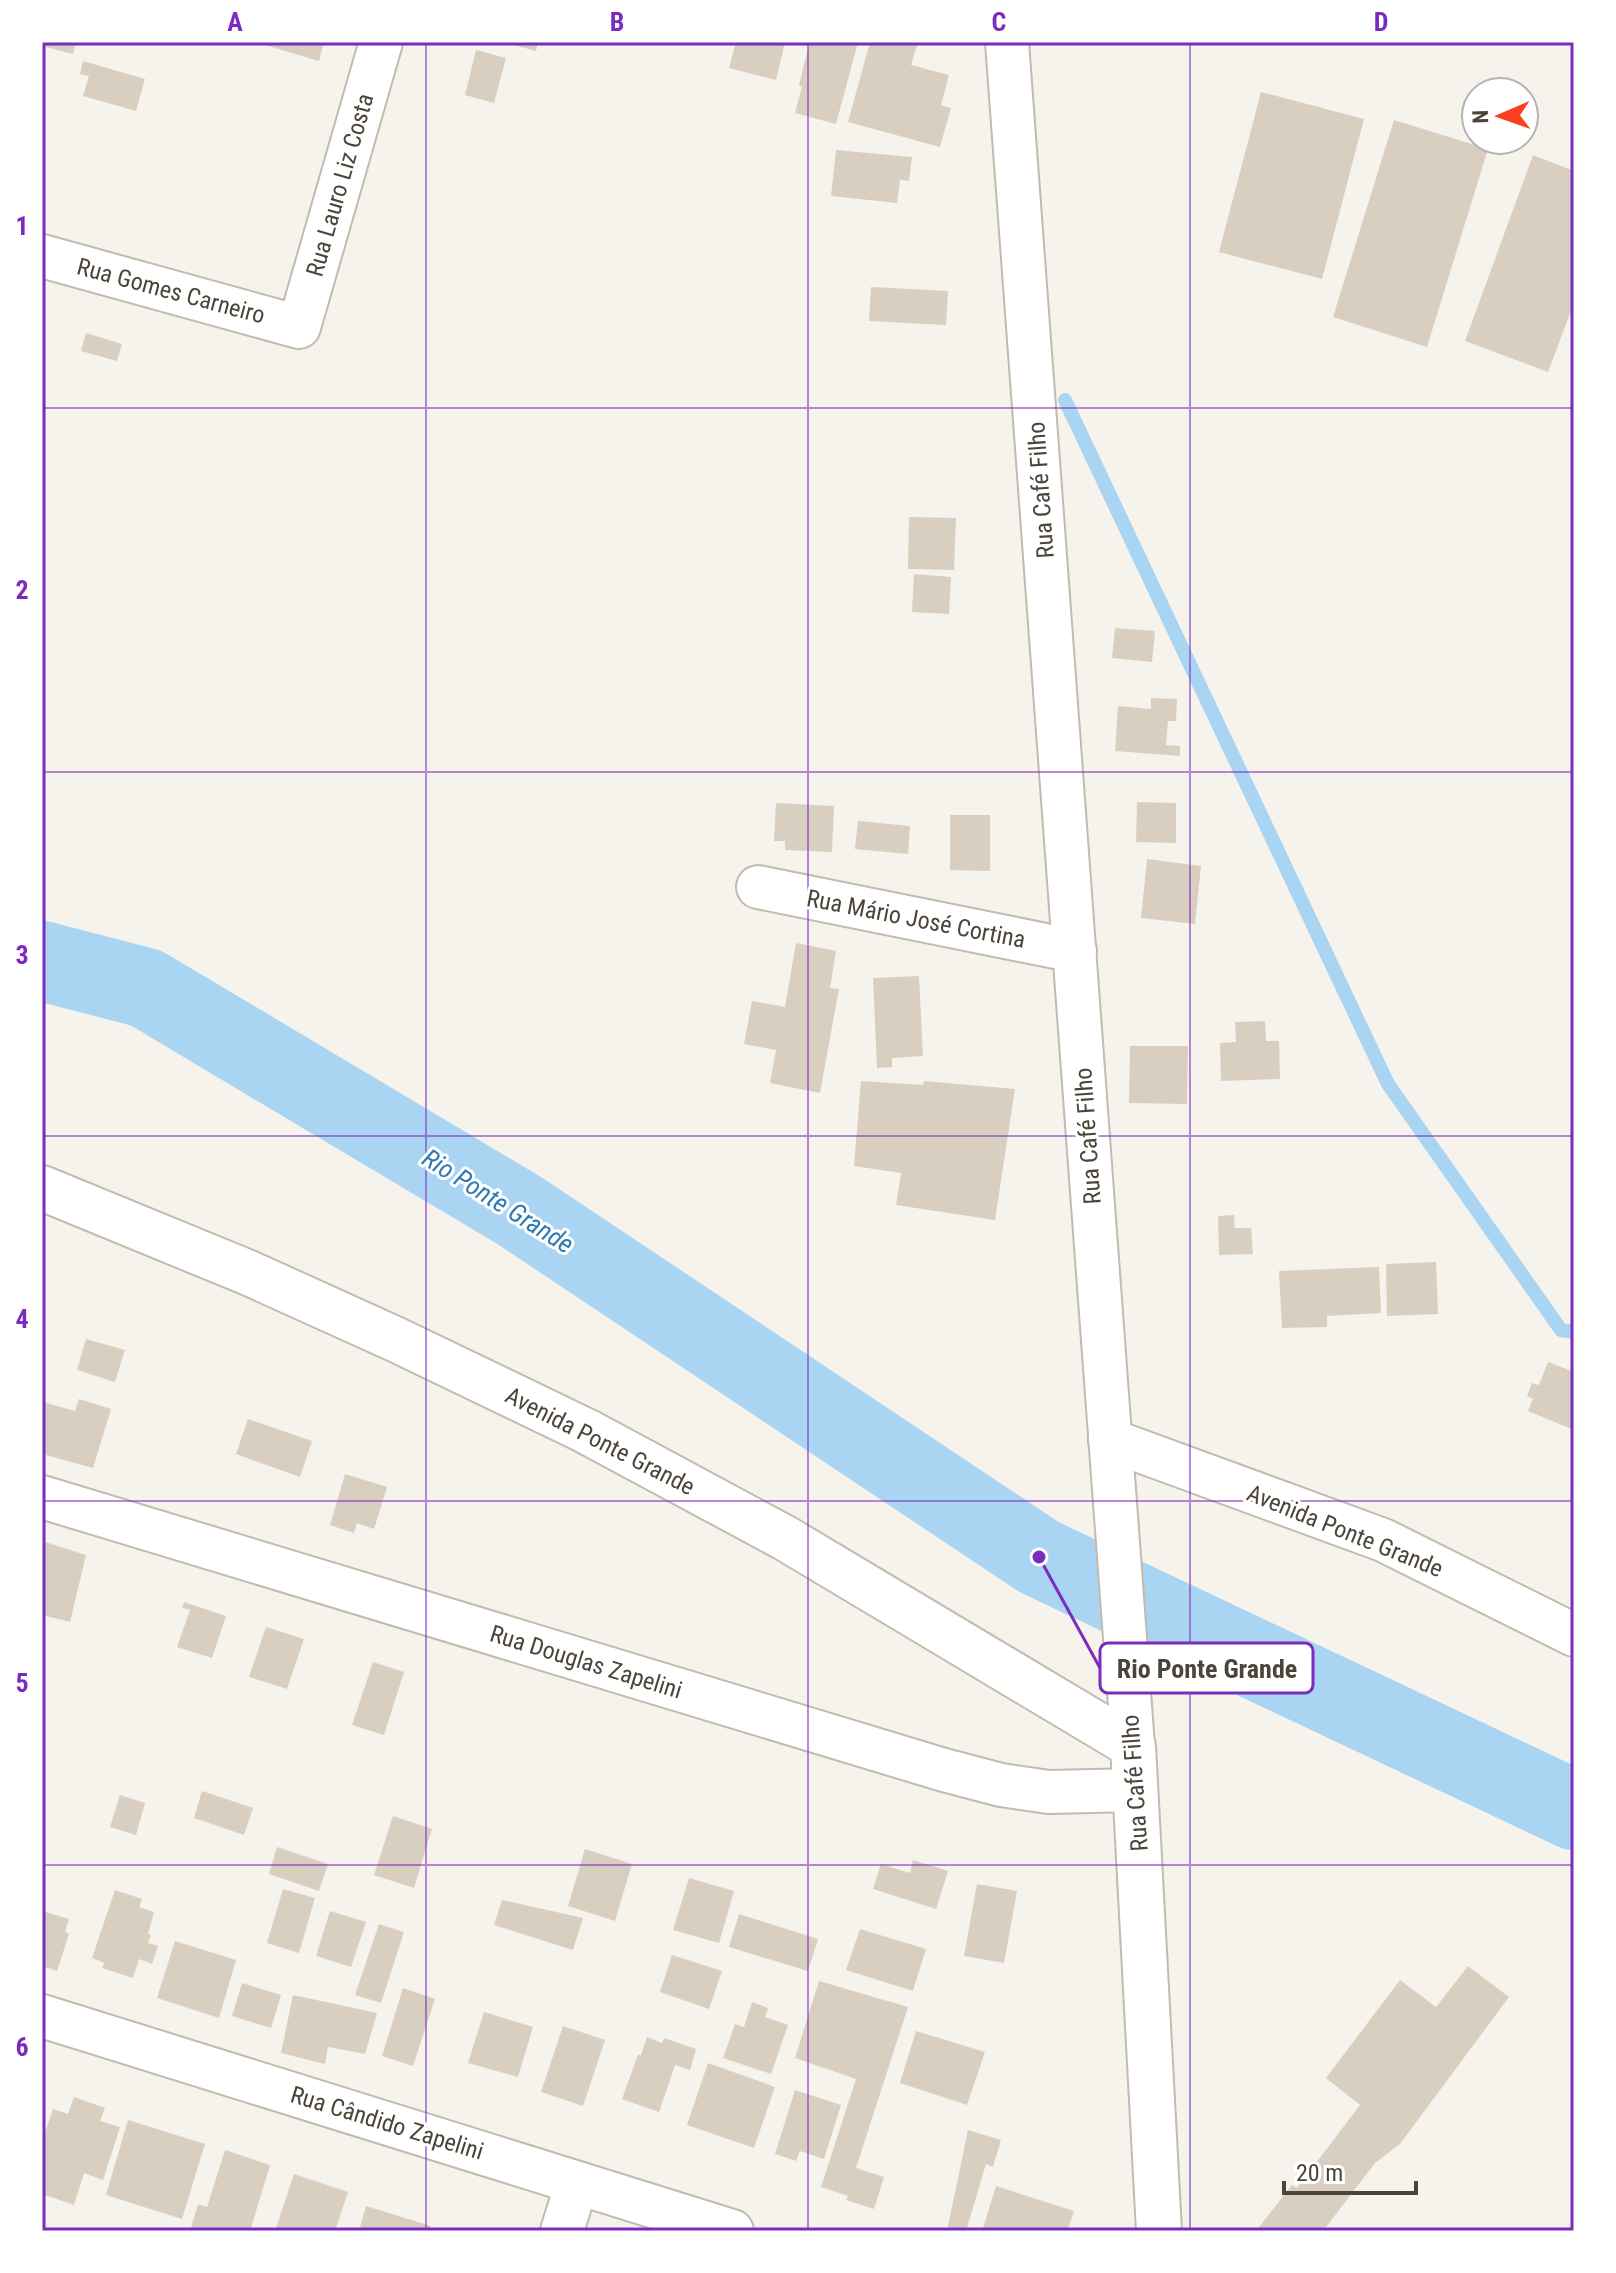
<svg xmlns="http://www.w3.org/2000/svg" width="1616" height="2273" font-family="'Roboto Condensed',sans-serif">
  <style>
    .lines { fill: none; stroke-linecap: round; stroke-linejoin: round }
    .stream { stroke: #a9d4f2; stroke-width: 14 }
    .river { stroke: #a9d4f2; stroke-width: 80 }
    .building { fill: #d8cfc1 }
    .minor-casing { stroke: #c2bbae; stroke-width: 46 }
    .tertiary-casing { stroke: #c2bbae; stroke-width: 48 }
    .minor { stroke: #fff; stroke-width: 42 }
    .tertiary { stroke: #fff; stroke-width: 44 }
    .grid { fill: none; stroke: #7b2cbf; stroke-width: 2; stroke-opacity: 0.55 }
    .labels { text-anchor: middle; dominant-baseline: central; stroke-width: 6; stroke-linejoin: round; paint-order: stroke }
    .street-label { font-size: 24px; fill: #4b4439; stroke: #fff }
    .water-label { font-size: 26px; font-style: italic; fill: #2e7ab2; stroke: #fff }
    .leader { fill: none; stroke: #7b2cbf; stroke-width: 3 }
    .callout-dot { fill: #7b2cbf; stroke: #fff; stroke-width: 3 }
    .callout { fill: #fff; stroke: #7b2cbf; stroke-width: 3 }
    .callout-label { font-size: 26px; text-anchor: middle; font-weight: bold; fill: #4b4439 }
    .neatline { fill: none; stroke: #7b2cbf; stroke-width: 3 }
    .grid-label { font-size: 26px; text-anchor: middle; font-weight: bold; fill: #7b2cbf }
  </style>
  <rect width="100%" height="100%" fill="#f6f3ec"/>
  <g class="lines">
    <!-- stream -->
    <path class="stream" d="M1065,400l323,684 173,246 13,2"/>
    <!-- river -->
    <path class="river" d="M42,961l104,27 374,223 519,346 535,253"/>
  </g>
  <!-- building -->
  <g class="building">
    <path d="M42,42h34l-3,12 -31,-8z"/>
    <path d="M255,42h69l-5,19z"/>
    <path d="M504,42h34l-2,9z"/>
    <path d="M736,42h49l-9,38 -47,-12z"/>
    <path d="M813,42h45l-22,82 -41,-11 7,-26 -3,-2 5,-21 6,-21z"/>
    <path d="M870,42h48l-7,23 38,10 -8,30 10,3 -11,39 -92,-25z"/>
    <path d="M476,50l30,8 -12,45 -29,-8z"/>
    <path d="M83,61l62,18 -9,32 -53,-15 6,-20 -9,-2z"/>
    <path d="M1261,92l103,27 -42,160 -103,-27z"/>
    <path d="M1394,120l94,29 -61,198 -94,-30z"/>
    <path d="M836,150l76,7 -3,24 -9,-1 -3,23 -66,-7z"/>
    <path d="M1533,155l41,16v132l-26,69 -83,-31z"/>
    <path d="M871,287l77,4 -2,34 -77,-4z"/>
    <path d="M86,333l36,11 -5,17 -36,-10z"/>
    <path d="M909,517l47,1 -2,52 -46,-1z"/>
    <path d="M914,574l37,3 -2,37 -37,-2z"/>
    <path d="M1115,628l40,3 -3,31 -40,-4z"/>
    <path d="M1151,698l26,1 -1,22h-8l-2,24 14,1v10l-65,-5 3,-45 33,3z"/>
    <path d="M1137,802l39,1v40l-40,-1z"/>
    <path d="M776,803l58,3 -2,46 -47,-2v-9h-11z"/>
    <path d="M950,815h40v56l-40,-1z"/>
    <path d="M858,821l52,5 -2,28 -53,-5z"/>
    <path d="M1147,859l54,7 -6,58 -54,-6z"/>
    <path d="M796,943l40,8 -6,37 9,1 -19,104 -50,-10 6,-33 -32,-6 8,-43 33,6z"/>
    <path d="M919,976l4,80 -31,2v9l-15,1 -4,-90z"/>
    <path d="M1265,1021l1,20h13l1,38 -59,2 -1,-38 16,-1 -1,-20z"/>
    <path d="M1130,1046h58l-1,58 -58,-1z"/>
    <path d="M861,1081l62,4 1,-4 91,8 -20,131 -99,-15 5,-32 -47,-7z"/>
    <path d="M1234,1215l1,13h16l2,26 -34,1 -1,-39z"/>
    <path d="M1436,1262l2,52 -51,2 -1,-52z"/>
    <path d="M1379,1267l2,46 -54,3v11l-45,1 -3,-57z"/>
    <path d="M86,1339l39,11 -10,32 -38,-12z"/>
    <path d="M1548,1362l26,10v58l-46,-19 5,-12 -6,-3 5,-13 7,2z"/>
    <path d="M79,1399l32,10 -18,59 -51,-14 1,-52 32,9z"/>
    <path d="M248,1419l64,22 -12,36 -64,-23z"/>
    <path d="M345,1474l42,13 -13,42 -17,-6 -3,10 -24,-8z"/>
    <path d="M42,1541l44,14 -16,67 -28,-7z"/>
    <path d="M184,1602l42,14 -14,42 -35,-11 13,-37 -8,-2z"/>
    <path d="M266,1627l38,12 -17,50 -38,-12z"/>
    <path d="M373,1662l31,10 -20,63 -32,-10z"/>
    <path d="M202,1791l51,17 -9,27 -50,-17z"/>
    <path d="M120,1795l25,8 -9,32 -26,-8z"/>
    <path d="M393,1816l39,13 -18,59 -40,-13z"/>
    <path d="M277,1847l51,17 -9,27 -50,-17z"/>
    <path d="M585,1849l47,15 -17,57 -47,-15z"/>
    <path d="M913,1860l35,11 -12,38 -63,-20 8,-25 29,9z"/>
    <path d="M689,1878l45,13 -15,52 -46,-13z"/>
    <path d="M977,1884l40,7 -13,72 -40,-7z"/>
    <path d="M283,1889l32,9 -16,55 -32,-10z"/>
    <path d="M115,1890l27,9 -3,8 15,5 -6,22 3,1 -3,8 10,3 -6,18 -13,-5 -6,19 -31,-10 2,-5 -12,-5z"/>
    <path d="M502,1900l81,18 -10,32 -79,-25z"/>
    <path d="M42,1911l27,8 -4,13 4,2 -12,37 -15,-5z"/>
    <path d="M330,1911l36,11 -15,45 -35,-11z"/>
    <path d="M739,1914l79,25 -10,32 -79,-24z"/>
    <path d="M379,1924l25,8 -23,71 -26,-8z"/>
    <path d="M860,1929l66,20 -13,42 -67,-21z"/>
    <path d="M175,1941l61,19 -17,58 -62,-20z"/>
    <path d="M672,1955l50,16 -13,38 -49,-17z"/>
    <path d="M1468,1966l41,31 -109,147 -25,19 -52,68h-67l36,-46 5,3 63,-83 -34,-27 74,-98 36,27z"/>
    <path d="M819,1981l89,26 -52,161 28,9 -10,32 -28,-9 2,-4 -27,-9 35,-108 -61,-21z"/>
    <path d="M242,1983l39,12 -10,33 -39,-12z"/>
    <path d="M403,1988l32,11 -22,67 -31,-10z"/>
    <path d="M293,1995l84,18 -12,41 -37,-7 -3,17 -44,-11z"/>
    <path d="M752,2002l16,6 -3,9 23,8 -17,49 -48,-16 12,-34 9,3z"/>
    <path d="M484,2012l49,15 -15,50 -50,-14z"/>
    <path d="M563,2026l42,14 -22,66 -42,-14z"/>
    <path d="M916,2031l69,21 -18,53 -67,-22z"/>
    <path d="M647,2037l15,6 2,-5 32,11 -6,21 -15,-5 -16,47 -37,-13 16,-44h3z"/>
    <path d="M708,2063l67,24 -21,61 -67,-23z"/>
    <path d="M795,2090l46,15 -17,54 -24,-8 -4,10 -21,-7z"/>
    <path d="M74,2097l31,11 -5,13 20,6 -17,53 -19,-7 -10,32 -32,-11v-53l11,-32 15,5z"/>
    <path d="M128,2120l77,24 -23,75 -76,-24z"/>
    <path d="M968,2130l33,10 -8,27 -7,-3 -20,67h-19z"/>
    <path d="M225,2150l45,15 -20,66h-60l8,-27 9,3z"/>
    <path d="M294,2174l54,18 -13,39h-60z"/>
    <path d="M996,2186l78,25 -6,18 5,2h-91z"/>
    <path d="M366,2206l65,20 -2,5h-70z"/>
  </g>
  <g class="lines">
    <!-- minor casing -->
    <g class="minor-casing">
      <g id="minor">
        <path d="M1007,42l126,1704"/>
        <path d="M42,256l257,71 82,-285"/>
        <path d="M758,887l317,64"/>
        <path d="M1110,1440l273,100 191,95"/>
        <path d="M42,1497l902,273 57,15 48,7 87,-2"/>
        <path d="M42,2016l690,215"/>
        <path d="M562,2231l15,-48"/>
      </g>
    </g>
    <!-- tertiary casing -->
    <g class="tertiary-casing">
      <path id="tertiary" d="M42,1188l207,85 148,67 189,91 199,107 348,208 26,485"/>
    </g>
    <!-- minor -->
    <use href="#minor" class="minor"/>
    <!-- tertiary -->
    <use href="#tertiary" class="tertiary"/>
  </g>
  <!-- grid -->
  <path class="grid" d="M426,42v2189M808,42v2189M1190,42v2189M42,408h1532M42,772h1532M42,1136h1532M42,1501h1532M42,1865h1532"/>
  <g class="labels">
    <!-- street labels -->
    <g class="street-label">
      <text transform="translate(340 185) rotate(-74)">Rua Lauro Liz Costa</text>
      <text transform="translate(171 291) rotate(15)">Rua Gomes Carneiro</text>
      <text transform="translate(1041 490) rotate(-94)">Rua Café Filho</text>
      <text transform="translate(916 919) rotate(11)">Rua Mário José Cortina</text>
      <text transform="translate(1088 1136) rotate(-94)">Rua Café Filho</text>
      <text transform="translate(600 1441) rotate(27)">Avenida Ponte Grande</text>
      <text transform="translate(1345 1531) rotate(22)">Avenida Ponte Grande</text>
      <text transform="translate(586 1662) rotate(17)">Rua Douglas Zapelini</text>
      <text transform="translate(1135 1783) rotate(-94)">Rua Café Filho</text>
      <text transform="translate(387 2123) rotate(17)">Rua Cândido Zapelini</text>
    </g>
    <!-- water labels -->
    <g class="water-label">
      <text transform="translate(498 1201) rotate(32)">Rio Ponte Grande</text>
    </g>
  </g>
  <!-- callouts -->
  <path class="leader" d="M1039 1557L1100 1668"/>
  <circle class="callout-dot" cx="1039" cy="1557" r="8"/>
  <rect class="callout" x="1100" y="1643" width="213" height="50" rx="8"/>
  <g class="callout-label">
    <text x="1207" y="1678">Rio Ponte Grande</text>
  </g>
  <!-- border -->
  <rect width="1616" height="2273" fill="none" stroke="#ffffff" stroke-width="88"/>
  <!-- north arrow -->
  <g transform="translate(1500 116) rotate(268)"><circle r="38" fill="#ffffff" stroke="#b7b4b0" stroke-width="2"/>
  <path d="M0-6L14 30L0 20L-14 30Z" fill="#fc3f1d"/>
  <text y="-12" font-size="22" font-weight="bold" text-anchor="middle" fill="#4b4439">N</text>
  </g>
  <!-- scale -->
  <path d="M1284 2181v12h132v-12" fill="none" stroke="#4b4439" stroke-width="4"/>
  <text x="1296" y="2181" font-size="24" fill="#4b4439" stroke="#ffffff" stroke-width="6" paint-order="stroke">20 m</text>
  <rect x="44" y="44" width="1528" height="2185" class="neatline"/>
  <g class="grid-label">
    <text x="235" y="31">A</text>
    <text x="617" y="31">B</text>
    <text x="999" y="31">C</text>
    <text x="1381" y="31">D</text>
    <text x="22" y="235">1</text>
    <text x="22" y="599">2</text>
    <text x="22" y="964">3</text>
    <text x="22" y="1328">4</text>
    <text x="22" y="1692">5</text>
    <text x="22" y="2056">6</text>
  </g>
</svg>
